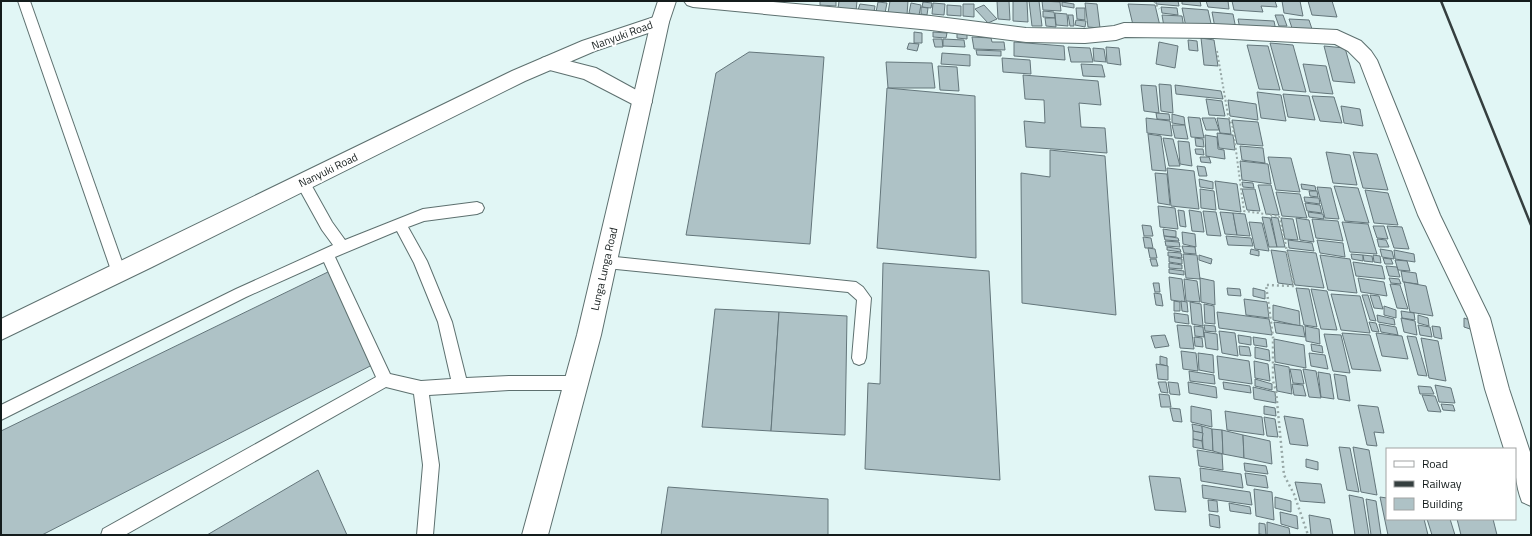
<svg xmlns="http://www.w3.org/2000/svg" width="1532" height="536" font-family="'Titillium Web',sans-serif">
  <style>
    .building { fill: #aec2c6; stroke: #64767b }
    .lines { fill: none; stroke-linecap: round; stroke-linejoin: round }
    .service-casing { stroke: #5d706f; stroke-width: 2 }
    .minor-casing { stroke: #5d706f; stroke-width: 2 }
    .tertiary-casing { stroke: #5d706f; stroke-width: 2 }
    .secondary-casing { stroke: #5d706f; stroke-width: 2 }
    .path-far1 { stroke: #98a8a7; stroke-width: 2; stroke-dasharray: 2 2.5; stroke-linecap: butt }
    .path { stroke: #98a8a7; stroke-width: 2.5; stroke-dasharray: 2 3; stroke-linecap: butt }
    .service { fill: #fff; fill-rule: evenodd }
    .minor { fill: #fff; fill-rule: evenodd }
    .tertiary { fill: #fff; fill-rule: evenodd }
    .secondary { fill: #fff; fill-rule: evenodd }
    .rail { stroke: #353f3f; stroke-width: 2.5 }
    .labels { text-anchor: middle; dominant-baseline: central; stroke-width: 4; stroke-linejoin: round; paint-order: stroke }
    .street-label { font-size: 11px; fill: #141c1c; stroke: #fff }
  </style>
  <rect width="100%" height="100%" fill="#e1f6f5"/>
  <!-- building -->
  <g class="building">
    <path d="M820,1h16v5l-16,-1z"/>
    <path d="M839,1h18l-1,10 -18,-2z"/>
    <path d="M890,1h18l-1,14 -19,-2z"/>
    <path d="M997,1h12l1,19 -12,-1z"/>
    <path d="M1013,1h14l1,21 -15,-1z"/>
    <path d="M1029,1h10l3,25h-10z"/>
    <path d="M1042,1l18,1 1,9 -18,-1z"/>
    <path d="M1156,1h22l1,5 -23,-2z"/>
    <path d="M1182,1h18l1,5 -19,-2z"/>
    <path d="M1206,1h22l1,8 -21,-2z"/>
    <path d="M1232,1h43l2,6 -16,-1 2,6 -29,-2z"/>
    <path d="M1282,1h18l3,15 -19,-3z"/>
    <path d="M1308,1h24l5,16 -25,-2z"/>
    <path d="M878,2l9,1 -2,10 -9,-1z"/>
    <path d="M923,2l9,1 -1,5 -9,-1z"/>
    <path d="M1062,2l12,2v4l-12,-2z"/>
    <path d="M911,3l10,2 -2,10 -10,-2z"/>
    <path d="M933,3l12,1 -1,11 -12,-1z"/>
    <path d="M1085,3l12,1 3,24 -12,-1z"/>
    <path d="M860,4l15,2 -1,6 -16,-2z"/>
    <path d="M963,4h11v13l-11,-1z"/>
    <path d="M1128,4l27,1 5,21 -27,-1z"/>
    <path d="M947,5l14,1v10l-14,-1z"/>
    <path d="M984,5l13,14 -9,4 -13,-14z"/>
    <path d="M921,7l7,1 -1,7 -6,-1z"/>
    <path d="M1161,7l16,1 1,7 -16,-2z"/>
    <path d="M1076,8h9v12l-8,-1z"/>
    <path d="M1182,8l26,2 4,18 -26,-1z"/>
    <path d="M1043,11l11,1 1,6 -12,-1z"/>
    <path d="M1212,12l21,2 3,15 -21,-1z"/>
    <path d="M1055,13l12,1 1,12 -12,-1z"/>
    <path d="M1068,15h5l1,11h-4z"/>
    <path d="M1162,15l20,1 2,12 -20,-1z"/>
    <path d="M1275,15h8l4,11h-8z"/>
    <path d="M1045,18h10l1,9 -10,-1z"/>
    <path d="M1238,19l36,2 2,10 -36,-2z"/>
    <path d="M1289,19l20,1 5,15 -20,-1z"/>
    <path d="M1076,20l10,1 -1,6 -10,-2z"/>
    <path d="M914,32l8,1v10h-8z"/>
    <path d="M933,32l14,1 -1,5 -13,-1z"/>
    <path d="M957,33h10v6l-10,-1z"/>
    <path d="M972,37l19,1 1,4h12l1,8 -31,-1z"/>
    <path d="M1201,38l13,2 4,26 -14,-1z"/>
    <path d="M933,39h9l1,8h-8z"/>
    <path d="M943,39l21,1 1,7 -22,-1z"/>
    <path d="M1188,40l9,1 1,10 -9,-1z"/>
    <path d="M1014,42l50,4 1,14 -51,-4z"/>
    <path d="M1159,42l19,4 -3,22 -19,-4z"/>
    <path d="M909,43l10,1 -2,7 -10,-2z"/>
    <path d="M1270,43l23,2 13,47 -23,-2z"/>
    <path d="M1247,45l21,1 12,44 -21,-1z"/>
    <path d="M1324,46l21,2 10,35 -22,-2z"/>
    <path d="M1068,47l22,1 3,14h-22z"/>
    <path d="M1106,47l13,1 2,17 -14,-2z"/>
    <path d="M1093,48l11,1 2,13 -12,-1z"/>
    <path d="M976,50l25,1v5l-24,-1z"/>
    <path d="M749,52l75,5 -14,187 -124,-9 30,-162z"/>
    <path d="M942,53l28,2v11l-29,-2z"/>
    <path d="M1002,58l28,2 1,14 -28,-2z"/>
    <path d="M886,62l46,1 3,25h-47z"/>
    <path d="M1081,64l21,1 3,12 -22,-1z"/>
    <path d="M1303,64l23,2 7,28 -23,-2z"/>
    <path d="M938,66l19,1 2,24 -19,-1z"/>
    <path d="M1023,75l75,6 3,24 -22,-2 2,24 24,1 2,25 -81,-6 -2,-26 21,2 -1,-23 -19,-1z"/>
    <path d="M1159,84l12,1 2,28 -12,-2z"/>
    <path d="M1141,85l15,1 3,27 -15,-2z"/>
    <path d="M1175,85l46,6 2,8 -47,-5z"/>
    <path d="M887,88l88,8 1,162 -99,-10z"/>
    <path d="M1257,92l24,3 5,26 -25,-3z"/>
    <path d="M1283,94l26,2 6,24 -27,-3z"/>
    <path d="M1312,96l22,1 8,26 -22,-2z"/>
    <path d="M1206,99l16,2 3,15 -16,-1z"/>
    <path d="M1228,100l28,4 2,16 -28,-4z"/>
    <path d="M1341,106l19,3 3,17 -19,-3z"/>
    <path d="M1156,113l13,1 1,6 -13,-1z"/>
    <path d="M1172,114l12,3 1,8 -13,-2z"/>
    <path d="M1188,117l12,1 4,20 -13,-1z"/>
    <path d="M1146,118l24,3 2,15 -25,-3z"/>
    <path d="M1202,118h13l4,12h-13z"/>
    <path d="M1217,118l12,1 2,15 -11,-1z"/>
    <path d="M1232,120l26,2 5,24 -26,-2z"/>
    <path d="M1172,125h13l3,14 -13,-1z"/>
    <path d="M1217,133l16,2 2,15 -16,-2z"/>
    <path d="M1148,134l13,2 5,35 -14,-1z"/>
    <path d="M1205,135l12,2 1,12 6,1 1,9 -19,-3z"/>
    <path d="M1163,138l10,1 7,27h-11z"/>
    <path d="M1195,138l8,1 1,8 -8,-1z"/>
    <path d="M1178,141l11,1 3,24 -12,-2z"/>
    <path d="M1240,146l23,2 2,15 -23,-3z"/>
    <path d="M1195,149h8l1,6 -8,-1z"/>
    <path d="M1050,150l55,6 11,159 -94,-12 -1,-130 29,4z"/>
    <path d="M1326,152l24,3 7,30 -24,-2z"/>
    <path d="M1353,152l24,2 11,36 -25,-2z"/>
    <path d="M1200,157h9l2,6 -10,-1z"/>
    <path d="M1268,157l23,1 9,34 -24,-2z"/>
    <path d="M1240,161l28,3 3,20 -29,-4z"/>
    <path d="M1197,166l8,1 2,9h-8z"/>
    <path d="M1167,168l27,3 5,38 -28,-3z"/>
    <path d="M1155,173l12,1 3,31 -12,-2z"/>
    <path d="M1199,179l14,3v7l-13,-2z"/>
    <path d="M1215,181l22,3 4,28 -22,-3z"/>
    <path d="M1242,182l11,1 1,5 -11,-1z"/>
    <path d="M1301,184l14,2 1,5 -14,-2z"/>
    <path d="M1258,185h13l8,30 -13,-1z"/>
    <path d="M1334,186l24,2 11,35 -24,-2z"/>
    <path d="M1317,187l14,1 8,31 -14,-1z"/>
    <path d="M1200,189l14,2 2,19 -15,-2z"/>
    <path d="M1242,189h13l5,22 -13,-1z"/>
    <path d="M1365,190l23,3 10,32 -24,-2z"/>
    <path d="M1309,191h8l1,6 -8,-1z"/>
    <path d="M1276,192l24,2 7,24 -25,-2z"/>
    <path d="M1304,197l15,1 1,6 -15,-2z"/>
    <path d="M1305,203l15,2 2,8 -15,-2z"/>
    <path d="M1158,206l17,2 3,21 -18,-2z"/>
    <path d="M1178,210l6,1 2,16 -6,-1z"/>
    <path d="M1189,210l12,2 3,20 -12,-1z"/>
    <path d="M1203,211l13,1 5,24 -14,-1z"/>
    <path d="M1220,212l13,1 4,22 -12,-1z"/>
    <path d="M1308,212l15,2 1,5 -15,-2z"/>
    <path d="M1233,213l12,1 5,22 -13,-1z"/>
    <path d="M1262,217l8,1 7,29h-8z"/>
    <path d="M1271,217l7,1 7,29h-8z"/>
    <path d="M1281,218l12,1 5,21 -13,-1z"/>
    <path d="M1296,218l13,2 5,22 -14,-2z"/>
    <path d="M1312,219l26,2 5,20 -27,-3z"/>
    <path d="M1249,222l13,1 7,28 -14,-2z"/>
    <path d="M1342,222l26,2 9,30 -27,-2z"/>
    <path d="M1142,225l9,1 2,10h-9z"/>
    <path d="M1373,226h11l4,13 -11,-1z"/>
    <path d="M1387,226l15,1 7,22 -15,-1z"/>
    <path d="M1163,229l13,2v6l-12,-1z"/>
    <path d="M1182,232l13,2 1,13 -13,-3z"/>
    <path d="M1164,236l14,2 1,3 -14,-1z"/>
    <path d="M1226,236l25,2 2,8 -25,-1z"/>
    <path d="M1143,237l8,1 2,10h-8z"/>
    <path d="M1377,239l9,1 3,7h-10z"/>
    <path d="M1288,240l24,3 2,8 -25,-3z"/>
    <path d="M1317,240l26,3 2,14 -25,-4z"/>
    <path d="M1165,241l14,1 1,5 -14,-1z"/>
    <path d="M1182,246l13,1 1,7 -12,-1z"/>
    <path d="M1167,247l13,2 1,3 -14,-2z"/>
    <path d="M1148,248l7,1 2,9h-7z"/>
    <path d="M1251,249l8,2v5l-9,-2z"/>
    <path d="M1380,249l12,2 2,8 -12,-2z"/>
    <path d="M1271,250l15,2 7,33 -15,-2z"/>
    <path d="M1287,250l29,3 8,35 -29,-3z"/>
    <path d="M1394,250l20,4 1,8 -20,-3z"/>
    <path d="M1168,252l13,1 1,5 -14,-2z"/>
    <path d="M1183,254l14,1 3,24 -14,-1z"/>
    <path d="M1351,254l12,1v6l-11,-2z"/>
    <path d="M1199,255l13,4 -1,5 -12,-4z"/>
    <path d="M1320,255l30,4 7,34 -29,-3z"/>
    <path d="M1363,255l9,1 1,6 -9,-1z"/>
    <path d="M1373,255l7,1 1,7 -7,-1z"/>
    <path d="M1169,257l13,2v5l-13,-2z"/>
    <path d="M1383,258l8,1 2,5h-8z"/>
    <path d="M1150,259h6l2,7h-6z"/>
    <path d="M1395,260l12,1 3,10 -12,-1z"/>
    <path d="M1353,262l29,4 3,13 -29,-3z"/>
    <path d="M883,263l106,8 11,209 -135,-11 3,-86 12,1z"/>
    <path d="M1169,263l13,2v4l-13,-1z"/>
    <path d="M1386,266l11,1 3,10 -11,-1z"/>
    <path d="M1169,269l15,2v4l-15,-2z"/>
    <path d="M332,270l44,93 -334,172h-41v-104z"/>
    <path d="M1401,271l15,2 2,11 -15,-2z"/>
    <path d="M1169,277l13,2 3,23 -14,-2z"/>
    <path d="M1200,278l14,3 1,24 -14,-3z"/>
    <path d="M1358,278l26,4 3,14 -26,-4z"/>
    <path d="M1389,278l10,1 2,5 -10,-1z"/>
    <path d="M1184,279l13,2 3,21 -14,-1z"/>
    <path d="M1404,282l22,4 7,30 -23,-4z"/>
    <path d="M1153,283h6l1,9h-5z"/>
    <path d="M1390,284l10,1 8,24 -11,-1z"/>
    <path d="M1227,288l13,1 1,7 -13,-1z"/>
    <path d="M1253,288l12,3v8l-12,-3z"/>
    <path d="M1296,288l13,1 8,38 -13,-2z"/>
    <path d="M1311,289l16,2 10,39 -16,-1z"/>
    <path d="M1154,293l7,1 2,12 -7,-1z"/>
    <path d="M1331,294l29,2 10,37 -29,-3z"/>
    <path d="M1362,295h6l8,26 -6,-1z"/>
    <path d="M1370,295l9,1 4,13 -9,-1z"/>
    <path d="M1244,299l23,3 2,16 -23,-3z"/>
    <path d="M1174,301l6,1v9h-6z"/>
    <path d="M1181,301l6,1 1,10 -6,-1z"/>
    <path d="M1190,302l11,2 2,22 -11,-2z"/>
    <path d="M1204,304l10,2 1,18 -10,-1z"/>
    <path d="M1273,305l26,6 1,15 -27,-6z"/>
    <path d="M1384,306l12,4v8l-12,-3z"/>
    <path d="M715,309l64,3 -8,119 -69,-4z"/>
    <path d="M1401,311l13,2 1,7 -13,-2z"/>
    <path d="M779,312l68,4 -2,119 -74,-4z"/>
    <path d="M1217,312l52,7 3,16 -53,-7z"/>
    <path d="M1174,313l14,2 1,9 -14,-2z"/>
    <path d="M1377,315l17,4 1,6 -17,-3z"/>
    <path d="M1418,315l10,3 1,8 -11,-3z"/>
    <path d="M1401,318l14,3 2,14 -13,-3z"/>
    <path d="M1464,318l12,4v9l-12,-4z"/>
    <path d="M1274,322l29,4 2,11 -29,-4z"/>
    <path d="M1369,322l7,1 3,9 -7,-1z"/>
    <path d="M1379,324l17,3 2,8 -17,-3z"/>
    <path d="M1177,325l14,1 3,23 -14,-1z"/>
    <path d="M1204,325l11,1 1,6 -11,-1z"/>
    <path d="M1418,325l12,2 2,10 -12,-2z"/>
    <path d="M1194,326l9,1 1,10 -9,-1z"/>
    <path d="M1305,326l14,3 1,15 -14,-3z"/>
    <path d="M1432,326l8,1 2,12 -8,-2z"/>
    <path d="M1219,331l16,2 3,23 -16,-3z"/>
    <path d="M1204,332l13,2 1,16 -12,-2z"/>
    <path d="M1342,333l28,2 11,36 -29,-2z"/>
    <path d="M1376,333l26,3 6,23 -26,-3z"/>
    <path d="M1324,334l17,1 9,38 -17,-2z"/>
    <path d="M1165,335l4,11 -14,2 -4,-12z"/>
    <path d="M1238,335l13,2v8l-12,-2z"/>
    <path d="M1407,336l9,1 11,39 -9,-1z"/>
    <path d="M1194,337l8,1 1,9 -8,-1z"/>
    <path d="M1253,337l13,2 1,8 -13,-2z"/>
    <path d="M1421,338l17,3 8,40 -17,-3z"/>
    <path d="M1274,339l30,6 2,23 -31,-6z"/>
    <path d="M1311,344l11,2 1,7 -11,-2z"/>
    <path d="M1239,346l10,1 2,9 -11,-1z"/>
    <path d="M1255,347l14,3 1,11 -15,-3z"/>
    <path d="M1181,351l15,2 2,18 -15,-2z"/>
    <path d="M1198,353l15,2 1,18 -15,-3z"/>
    <path d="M1309,353l16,2 3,14 -17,-3z"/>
    <path d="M1160,356l7,2v8l-7,-2z"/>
    <path d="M1217,356l32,5 3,23 -33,-5z"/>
    <path d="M1254,361l14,3 2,17 -15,-3z"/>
    <path d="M1156,364l12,2v14l-10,-1z"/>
    <path d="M1274,364l15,3 3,27 -15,-3z"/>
    <path d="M1290,369l11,1 3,14 -11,-1z"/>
    <path d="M1303,369l13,2 5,27 -12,-1z"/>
    <path d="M1189,371l25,4 1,9 -25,-3z"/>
    <path d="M1318,372l12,2 4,25 -13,-2z"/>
    <path d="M1334,374l12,2 4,25 -12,-2z"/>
    <path d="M1255,379l17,5v6l-17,-4z"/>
    <path d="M1158,382h8l2,11 -7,-1z"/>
    <path d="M1168,382l10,1 2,12 -10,-1z"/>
    <path d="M1188,382l28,5 1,11 -28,-5z"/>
    <path d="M1223,382l27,4 1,7 -27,-4z"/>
    <path d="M1292,384l11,1 3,11 -12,-1z"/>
    <path d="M1435,385l16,3 4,15 -16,-1z"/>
    <path d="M1418,386l13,1 3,7h-14z"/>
    <path d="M1253,387l22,5 1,11 -22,-4z"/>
    <path d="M1159,394l10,1 2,12h-10z"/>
    <path d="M1422,395l13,1 6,16 -13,-1z"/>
    <path d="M1441,404l12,1 2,6 -12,-1z"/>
    <path d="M1358,405l20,2 6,26 -10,-1 3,14 -10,-1z"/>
    <path d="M1191,406l20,4 1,17 -21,-5z"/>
    <path d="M1264,406l11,2 1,8 -12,-2z"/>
    <path d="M1170,408l10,1 2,13 -9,-1z"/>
    <path d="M1225,411l37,6 2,18 -37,-5z"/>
    <path d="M1284,416l19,3 5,27 -18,-2z"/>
    <path d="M1264,417l11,2 3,18 -11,-1z"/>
    <path d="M1192,424l10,2 1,7 -10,-2z"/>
    <path d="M1202,426l10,3 1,22 -10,-2z"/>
    <path d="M1212,429l10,1 1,24 -10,-3z"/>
    <path d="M1222,430l21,5 1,23 -21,-4z"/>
    <path d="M1193,431l10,2 -1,8 -9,-2z"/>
    <path d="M1243,435l27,6 2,23 -28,-6z"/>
    <path d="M1193,439l9,2 1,8 -10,-2z"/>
    <path d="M1339,447l11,1 9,44 -12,-2z"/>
    <path d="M1353,447l16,3 8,45 -16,-3z"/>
    <path d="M1197,450l25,4 1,16 -24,-4z"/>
    <path d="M1306,459l12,3v8l-12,-3z"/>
    <path d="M1244,463l22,3 2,8 -23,-3z"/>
    <path d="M1200,468l41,6 2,14 -42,-7z"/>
    <path d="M318,470l29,65h-140z"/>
    <path d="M1245,473l21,3 2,12 -21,-3z"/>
    <path d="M1149,476l31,2 6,34 -31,-2z"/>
    <path d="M1295,482l26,2 4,19 -25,-2z"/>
    <path d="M1202,485l48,7 2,13 -49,-7z"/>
    <path d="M668,487l160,12v36h-167z"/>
    <path d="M1254,489l18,3 2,28 -18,-4z"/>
    <path d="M1349,495l14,3 6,37h-14z"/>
    <path d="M1275,497l16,4v11l-16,-4z"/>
    <path d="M1380,497l7,1v21h37l4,16h-40z"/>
    <path d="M1366,499l10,2 5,34h-10z"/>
    <path d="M1208,500l9,1 1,11 -9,-1z"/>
    <path d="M1229,503l21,4 1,7 -21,-3z"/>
    <path d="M1280,512l17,4 1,13 -17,-5z"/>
    <path d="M1209,514l10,2 1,12 -10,-2z"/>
    <path d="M1309,515l21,4 3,16h-22z"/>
    <path d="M1427,519h23l5,16h-23z"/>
    <path d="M1457,519h36l4,16h-36z"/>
    <path d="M1267,522l22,6 1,7h-23z"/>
    <path d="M1259,523l6,1 1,11 -7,-1z"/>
  </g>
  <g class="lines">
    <!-- service casing -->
    <g class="service-casing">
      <g id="service">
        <path d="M18,1h12l96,272 -2,4 -5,2 -5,-2 -2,-4z"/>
        <path d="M303,178l5,1 24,43 13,18 78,-31 54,-7 5,2 2,4 -2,4 -5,2 -53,7 -16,6 19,34 25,61 14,56 43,-2h67l5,2 3,5 -3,5 -5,2h-67l-80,5 10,70 -6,70h-16l6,-70 -9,-71 -28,-7 -261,148h-24l2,-6 273,-152 -52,-115 -78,35 -245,123v-15l235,-116 97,-44 -11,-15 -26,-47 2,-4zM397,231l17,32 24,59 13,57 -30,2 -31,-7 -55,-117z"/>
        <path d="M606,256l250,26 7,5 8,11 -5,60 -2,5 -5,2 -5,-2 -2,-5 5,-58 -9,-8 -242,-24 -5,-2 -2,-4 2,-4z"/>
      </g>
    </g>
    <!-- minor casing -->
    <g class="minor-casing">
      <g id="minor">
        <path d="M684,1h78l169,15 95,12 59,1 29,-3 10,-3 90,1 123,6 24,11 10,10 6,9 63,155 50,103 19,71 22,66v51l-9,-4c-7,-18 -7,-34 -7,-53h-11l-19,-60 -17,-71 -50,-103 -58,-152 -12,-12 -13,-7 -121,-6 -89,-1 -9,3 -31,3 -59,-1 -95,-12 -238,-23 -6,-2z"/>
        <path d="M660,15l6,2 3,5 -3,5 -71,24 -70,30 -373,186 -151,73v-21l511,-248 70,-30z"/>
      </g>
    </g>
    <!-- tertiary casing -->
    <g class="tertiary-casing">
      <path id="tertiary" d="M549,56l47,12 53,29 3,5 -3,5 -7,2 -58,-30 -42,-11 -2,-5 2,-5z"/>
    </g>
    <!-- secondary casing -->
    <g class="secondary-casing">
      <path id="secondary" d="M658,1h18l-7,21 -68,313 -53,200h-26l55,-200 74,-313z"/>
    </g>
    <!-- path-far1 -->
    <g class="path-far1">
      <path d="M1154,1l5,8"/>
      <path d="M1217,51l11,64 5,13 11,83 35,5 6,27"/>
    </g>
    <!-- path -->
    <path class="path" d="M1285,242l9,44 -28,-1 7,52v44l3,10 8,84 10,19 14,41"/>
    <!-- service -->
    <use href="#service" class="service"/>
    <!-- minor -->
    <use href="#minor" class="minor"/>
    <!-- tertiary -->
    <use href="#tertiary" class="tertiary"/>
    <!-- secondary -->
    <use href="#secondary" class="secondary"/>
    <!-- rail -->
    <path class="rail" d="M1441,1l90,224"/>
  </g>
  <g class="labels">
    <!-- street labels -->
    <g class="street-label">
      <text transform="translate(622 35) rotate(-20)">Nanyuki Road</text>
      <text transform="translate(328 170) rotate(-26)">Nanyuki Road</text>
      <text transform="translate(604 269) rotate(-77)">Lunga Lunga Road</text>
    </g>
  </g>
  <!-- border -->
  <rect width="1532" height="536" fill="none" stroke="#141c1c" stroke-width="4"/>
  <!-- legend -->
  <rect x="1386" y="448" width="130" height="72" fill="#ffffff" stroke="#a1a4a4"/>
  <rect x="1394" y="461" width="20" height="6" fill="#ffffff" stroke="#a1a4a4"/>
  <text x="1422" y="468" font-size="12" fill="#141c1c">Road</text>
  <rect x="1394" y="481" width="20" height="6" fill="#353f3f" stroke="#a1a4a4"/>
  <text x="1422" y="488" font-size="12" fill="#141c1c">Railway</text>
  <rect x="1394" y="498" width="20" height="12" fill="#aec2c6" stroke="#a1a4a4"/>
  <text x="1422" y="508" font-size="12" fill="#141c1c">Building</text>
</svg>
